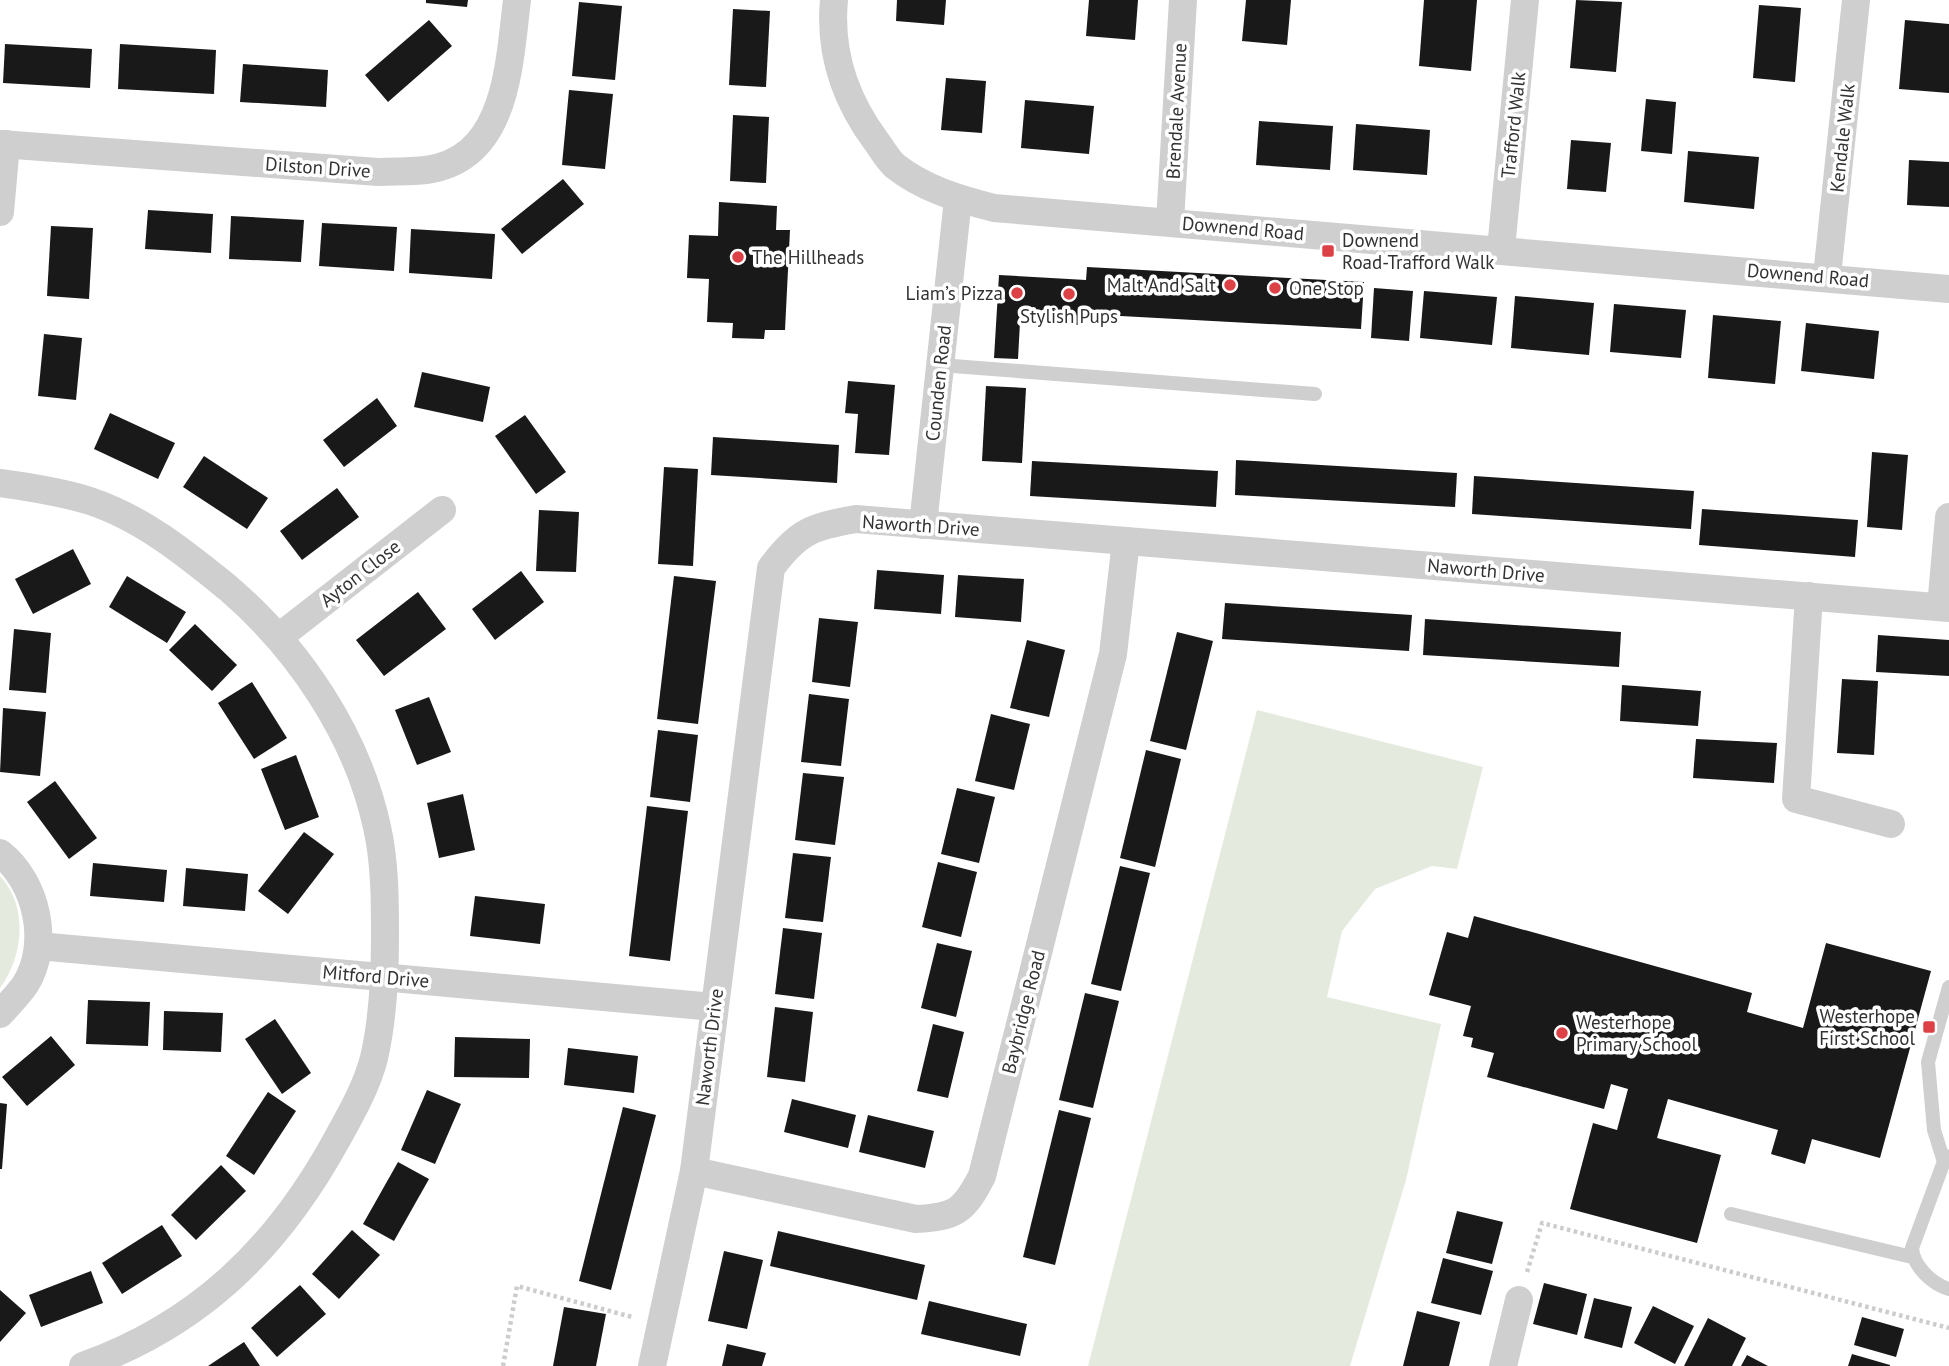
<svg xmlns="http://www.w3.org/2000/svg" width="1949" height="1366" font-family="'PT Sans',sans-serif">
  <style>
    .green { fill: #e4ebde }
    .building { fill: #191919 }
    .lines { fill: none; stroke-linecap: round; stroke-linejoin: round }
    .path { stroke: #ccc; stroke-width: 4.5; stroke-dasharray: 3.5 3.5; stroke-linecap: butt }
    .lane { stroke: #cfcfcf; stroke-width: 14 }
    .street { stroke: #cfcfcf; stroke-width: 28 }
    .poi-dot { fill: #dc4146; stroke: #fff; stroke-width: 2.5 }
    .labels { text-anchor: middle; dominant-baseline: central; stroke-width: 7; stroke-linejoin: round; paint-order: stroke }
    .street-label { font-size: 19px; fill: #323232; stroke: #fff }
    .poi-label { font-size: 19px; fill: #323232; stroke: #fff; text-anchor: start }
  </style>
  <rect width="100%" height="100%" fill="#fff"/>
  <!-- green -->
  <g class="green">
    <path d="M1257,710l226,57 -26,102 -25,-3 -57,23 -33,42 -15,66 114,27 -35,156 -56,186h-262z"/>
    <path d="M0,876c29,31 23,81 0,112z"/>
  </g>
  <!-- building -->
  <g class="building">
    <path d="M426,0h42l-1,7 -41,-4z"/>
    <path d="M897,0h49l-2,25 -48,-4z"/>
    <path d="M1089,0h49l-3,40 -49,-4z"/>
    <path d="M1246,0h45l-4,45 -45,-4z"/>
    <path d="M1424,0h53l-6,71 -52,-5z"/>
    <path d="M1576,0l46,2 -6,70 -46,-4z"/>
    <path d="M579,2l43,4 -7,74 -43,-4z"/>
    <path d="M1759,5l42,3 -6,74 -42,-4z"/>
    <path d="M733,9l37,2 -4,76 -37,-2z"/>
    <path d="M429,20l23,26 -64,56 -23,-27z"/>
    <path d="M1905,20l44,4v69l-50,-4z"/>
    <path d="M5,44l87,5 -2,39 -87,-5z"/>
    <path d="M120,44l96,6 -2,44 -96,-5z"/>
    <path d="M243,64l85,6 -2,37 -86,-5z"/>
    <path d="M946,78l40,3 -4,52 -41,-3z"/>
    <path d="M569,90l44,4 -8,75 -43,-4z"/>
    <path d="M1646,99l30,3 -4,52 -31,-3z"/>
    <path d="M1025,100l69,6 -5,48 -68,-6z"/>
    <path d="M733,115l36,2 -3,66 -36,-2z"/>
    <path d="M1259,121l74,5 -3,44 -74,-5z"/>
    <path d="M1356,124l74,6 -3,45 -74,-5z"/>
    <path d="M1571,140l40,3 -5,49 -39,-3z"/>
    <path d="M1688,151l71,6 -5,52 -70,-7z"/>
    <path d="M1909,160l40,2v45l-42,-2z"/>
    <path d="M563,179l21,25 -62,50 -21,-25z"/>
    <path d="M719,202l58,4 -1,24h14l-5,100h-20l-1,9 -32,-1 1,-15 -26,-1 2,-43 -22,-1 2,-43 29,1z"/>
    <path d="M148,210l65,4 -2,39 -66,-4z"/>
    <path d="M231,216l73,4 -3,42 -72,-3z"/>
    <path d="M322,223l75,4 -3,44 -75,-5z"/>
    <path d="M51,226l42,2 -4,71 -42,-3z"/>
    <path d="M411,229l84,5 -3,45 -83,-6z"/>
    <path d="M1087,267l277,15 -3,47 -277,-15v11l-64,-3 -2,37 -24,-1 5,-83 87,5z"/>
    <path d="M1374,288l39,3 -4,50 -38,-3z"/>
    <path d="M1424,291l73,6 -5,48 -72,-7z"/>
    <path d="M1515,296l79,7 -5,52 -78,-7z"/>
    <path d="M1614,304l72,6 -5,48 -71,-6z"/>
    <path d="M1713,315l68,6 -6,63 -67,-6z"/>
    <path d="M1806,323l73,8 -5,48 -73,-8z"/>
    <path d="M44,334l38,4 -6,62 -38,-4z"/>
    <path d="M422,372l68,15 -7,35 -69,-15z"/>
    <path d="M848,381l47,4 -6,70 -34,-2 3,-39 -13,-1z"/>
    <path d="M986,386l40,2 -4,75 -40,-2z"/>
    <path d="M377,398l20,28 -53,41 -21,-27z"/>
    <path d="M110,413l65,30 -17,36 -64,-30z"/>
    <path d="M525,415l41,57 -30,22 -41,-58z"/>
    <path d="M713,437l126,8 -2,38 -126,-8z"/>
    <path d="M1872,452l36,3 -6,75 -35,-3z"/>
    <path d="M204,456l64,42 -21,31 -64,-42z"/>
    <path d="M1236,460l221,13 -2,34 -220,-12z"/>
    <path d="M1032,461l186,10 -2,36 -186,-11z"/>
    <path d="M664,467l34,2 -5,97 -35,-2z"/>
    <path d="M1474,476l220,15 -3,38 -219,-15z"/>
    <path d="M337,488l22,29 -57,43 -22,-29z"/>
    <path d="M1702,509l156,11 -3,37 -156,-12z"/>
    <path d="M539,510l40,2 -3,60 -40,-1z"/>
    <path d="M73,549l18,35 -58,30 -18,-35z"/>
    <path d="M877,570l67,5 -3,39 -67,-5z"/>
    <path d="M521,571l23,31 -49,38 -23,-31z"/>
    <path d="M958,575l66,4 -3,43 -66,-5z"/>
    <path d="M127,576l59,36 -19,31 -58,-36z"/>
    <path d="M674,576l42,5 -18,143 -41,-5z"/>
    <path d="M418,592l28,37 -62,47 -28,-36z"/>
    <path d="M1225,603l187,12 -3,36 -187,-12z"/>
    <path d="M819,618l39,4 -8,65 -38,-5z"/>
    <path d="M1425,619l196,13 -2,35 -196,-12z"/>
    <path d="M195,624l42,41 -25,26 -43,-41z"/>
    <path d="M14,629l37,4 -5,60 -37,-3z"/>
    <path d="M1177,632l36,9 -27,109 -36,-9z"/>
    <path d="M1878,635l71,5v36l-73,-4z"/>
    <path d="M1027,640l38,10 -16,67 -39,-9z"/>
    <path d="M1842,679l36,2 -4,74 -37,-2z"/>
    <path d="M252,682l35,56 -33,21 -36,-56z"/>
    <path d="M1622,685l79,6 -3,35 -78,-5z"/>
    <path d="M809,694l40,5 -8,67 -40,-4z"/>
    <path d="M429,697l22,55 -34,13 -22,-55z"/>
    <path d="M3,708l43,4 -6,64 -40,-4z"/>
    <path d="M991,714l39,10 -16,66 -39,-9z"/>
    <path d="M658,730l40,5 -8,67 -40,-5z"/>
    <path d="M1696,739l81,4 -3,40 -81,-5z"/>
    <path d="M1146,750l35,9 -26,108 -35,-9z"/>
    <path d="M296,755l23,62 -34,13 -24,-61z"/>
    <path d="M803,773l41,4 -9,68 -40,-5z"/>
    <path d="M55,781l42,57 -28,21 -42,-57z"/>
    <path d="M957,788l38,9 -16,66 -38,-9z"/>
    <path d="M463,794l12,56 -36,8 -12,-55z"/>
    <path d="M647,806l41,5 -18,150 -41,-5z"/>
    <path d="M304,832l30,22 -46,60 -30,-23z"/>
    <path d="M793,853l38,4 -8,65 -38,-4z"/>
    <path d="M938,862l39,10 -16,65 -39,-10z"/>
    <path d="M93,863l74,7 -3,32 -74,-6z"/>
    <path d="M1120,866l30,7 -29,118 -30,-7z"/>
    <path d="M186,868l62,6 -3,37 -62,-5z"/>
    <path d="M475,896l70,8 -5,40 -70,-8z"/>
    <path d="M1474,916l278,77 -5,19 56,16 23,-85 105,28 -51,187 -68,-19 -7,25 -34,-10 7,-24 -110,-31 -11,39 64,17 -24,88 -127,-34 23,-86 24,7 11,-41 -17,-5 -7,25 -117,-32 7,-24 -23,-6 2,-9 -10,-2 8,-30 -42,-11 18,-63 21,6z"/>
    <path d="M783,928l39,5 -8,66 -39,-5z"/>
    <path d="M937,943l35,8 -16,66 -35,-9z"/>
    <path d="M1085,993l34,8 -26,107 -34,-8z"/>
    <path d="M88,1000l62,2 -2,44 -62,-2z"/>
    <path d="M775,1007l38,5 -8,70 -38,-5z"/>
    <path d="M164,1011l59,2 -2,39 -58,-2z"/>
    <path d="M275,1019l36,54 -29,21 -37,-55z"/>
    <path d="M933,1024l31,8 -16,66 -31,-7z"/>
    <path d="M51,1036l24,29 -48,41 -25,-29z"/>
    <path d="M455,1037l75,2 -1,39 -75,-1z"/>
    <path d="M568,1048l70,8 -4,37 -70,-8z"/>
    <path d="M427,1090l34,14 -26,60 -34,-14z"/>
    <path d="M268,1092l28,19 -42,64 -28,-19z"/>
    <path d="M792,1099l64,16 -8,33 -64,-16z"/>
    <path d="M0,1103l7,1 -5,65h-2z"/>
    <path d="M623,1107l33,8 -45,175 -32,-9z"/>
    <path d="M1059,1110l32,8 -36,147 -32,-8z"/>
    <path d="M868,1115l66,16 -9,37 -66,-16z"/>
    <path d="M398,1162l31,17 -35,62 -31,-17z"/>
    <path d="M221,1165l25,26 -50,49 -25,-25z"/>
    <path d="M1457,1211l46,11 -11,42 -46,-11z"/>
    <path d="M162,1225l20,31 -60,38 -20,-31z"/>
    <path d="M352,1230l28,25 -41,44 -27,-25z"/>
    <path d="M778,1231l147,34 -8,35 -147,-34z"/>
    <path d="M724,1251l39,9 -16,69 -39,-8z"/>
    <path d="M1443,1258l50,13 -12,44 -50,-12z"/>
    <path d="M91,1271l12,32 -62,24 -12,-32z"/>
    <path d="M1544,1283l43,11 -10,41 -44,-11z"/>
    <path d="M300,1285l26,29 -49,43 -26,-29z"/>
    <path d="M0,1290l26,23 -26,29z"/>
    <path d="M1594,1298l38,9 -10,41 -38,-10z"/>
    <path d="M929,1301l98,23 -7,32 -99,-22z"/>
    <path d="M1653,1306l41,20 -19,38 -41,-21z"/>
    <path d="M564,1307l42,7 -10,52h-43z"/>
    <path d="M1417,1311l43,11 -11,44h-46z"/>
    <path d="M1862,1317l42,12 -8,28 -42,-12z"/>
    <path d="M1708,1318l38,20 -14,28h-48z"/>
    <path d="M244,1342l16,24h-52z"/>
    <path d="M727,1344l39,9 -4,13h-40z"/>
    <path d="M1852,1354l38,11v1h-42z"/>
    <path d="M1747,1355l21,11h-27z"/>
  </g>
  <g class="lines">
    <!-- path -->
    <g class="path">
      <path d="M1527,1272l15,-49 407,105"/>
      <path d="M503,1366l14,-80 115,31"/>
    </g>
    <!-- lane -->
    <g class="lane">
      <path d="M940,365l375,29"/>
      <path d="M1946,1156l-34,92c1,18 20,36 37,41"/>
      <path d="M1944,1162l-10,-32 -6,-68 21,-75"/>
      <path d="M1731,1214l181,43"/>
    </g>
    <!-- street -->
    <g class="street">
      <path d="M834,0c-5,52 11,99 42,141 6,8 12,19 19,25 29,23 64,33 99,42l955,81"/>
      <path d="M0,144l378,28c16,-1 33,0 48,-2 82,-11 83,-107 91,-170"/>
      <path d="M0,212l6,-68"/>
      <path d="M1170,222l13,-222"/>
      <path d="M1501,249l24,-249"/>
      <path d="M1827,276l29,-276"/>
      <path d="M0,483c30,4 61,9 90,18 52,17 96,53 138,87 71,61 129,147 149,239 8,35 8,74 8,110 0,39 -2,82 -11,121 -7,28 -24,58 -38,83 -59,107 -136,183 -253,225"/>
      <path d="M923,525l35,-326"/>
      <path d="M1809,596l-13,203 95,25"/>
      <path d="M1941,607l8,-90"/>
      <path d="M279,637l163,-127"/>
      <path d="M0,853c37,29 51,91 25,132 -7,10 -17,20 -25,29"/>
      <path d="M38,946l676,61"/>
      <path d="M694,1171l222,48c40,-2 48,-8 66,-43l131,-522 13,-113"/>
      <path d="M652,1366l42,-195 77,-603c27,-37 41,-41 85,-49l1093,89"/>
      <path d="M1503,1366l16,-66"/>
    </g>
  </g>
  <!-- markers -->
  <g class="poi-dot">
    <rect x="1321" y="244" width="14" height="14" rx="3.5"/>
    <circle cx="738" cy="257" r="7"/>
    <circle cx="1230" cy="285" r="7"/>
    <circle cx="1275" cy="288" r="7"/>
    <circle cx="1017" cy="293" r="7"/>
    <circle cx="1069" cy="294" r="7"/>
    <rect x="1922" y="1020" width="14" height="14" rx="3.5"/>
    <circle cx="1562" cy="1033" r="7"/>
  </g>
  <g class="labels">
    <!-- street labels -->
    <g class="street-label">
      <text transform="translate(1176 111) rotate(-87)">Brendale Avenue</text>
      <text transform="translate(1513 125) rotate(-84)">Trafford Walk</text>
      <text transform="translate(1842 138) rotate(-84)">Kendale Walk</text>
      <text transform="translate(318 167) rotate(4)">Dilston Drive</text>
      <text transform="translate(1243 228) rotate(5)">Downend Road</text>
      <text transform="translate(1808 275) rotate(5)">Downend Road</text>
      <text transform="translate(938 383) rotate(-84)">Counden Road</text>
      <text transform="translate(921 525) rotate(4)">Naworth Drive</text>
      <text transform="translate(1486 570) rotate(5)">Naworth Drive</text>
      <text transform="translate(360 573) rotate(-38)">Ayton Close</text>
      <text transform="translate(376 976) rotate(5)">Mitford Drive</text>
      <text transform="translate(1023 1012) rotate(-76)">Baybridge Road</text>
      <text transform="translate(709 1047) rotate(-83)">Naworth Drive</text>
    </g>
    <!-- poi labels -->
    <g class="poi-label">
      <text x="1342" y="240">Downend<tspan x="1342" dy="22">Road-Trafford Walk</tspan></text>
      <text x="752" y="257">The Hillheads</text>
      <text x="1216" y="285" text-anchor="end">Malt And Salt</text>
      <text x="1289" y="288">One Stop</text>
      <text x="1003" y="293" text-anchor="end">Liam’s Pizza</text>
      <text x="1069" y="316" text-anchor="middle">Stylish Pups</text>
      <text x="1915" y="1016" text-anchor="end">Westerhope<tspan x="1915" dy="22">First School</tspan></text>
      <text x="1576" y="1022">Westerhope<tspan x="1576" dy="22">Primary School</tspan></text>
    </g>
  </g>
</svg>
